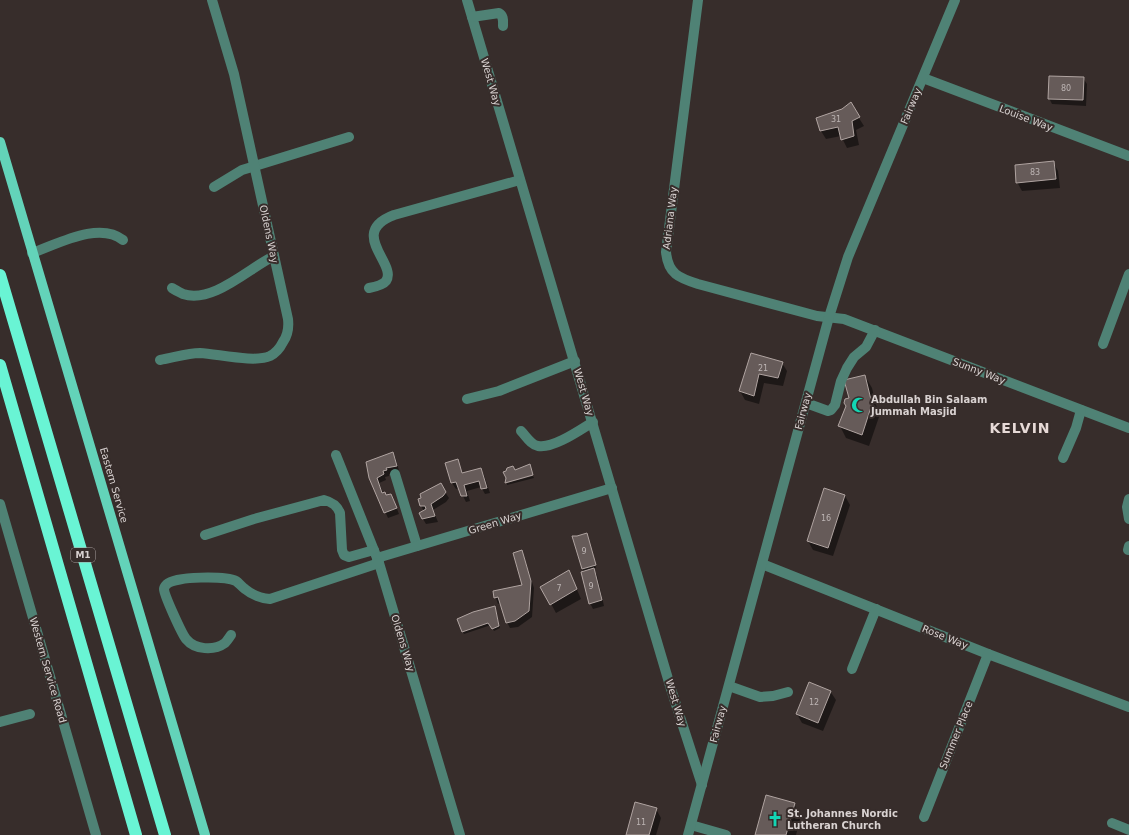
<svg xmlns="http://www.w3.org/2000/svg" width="1129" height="835" font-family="'DejaVu Sans',sans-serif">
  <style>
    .shadow { fill: #0007 }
    .building { fill: #665b59; stroke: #b0a4a1 }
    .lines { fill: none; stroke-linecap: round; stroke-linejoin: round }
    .minor { stroke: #4f8275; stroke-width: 10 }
    .major { stroke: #63d3b9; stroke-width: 10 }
    .highway { stroke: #69f4d4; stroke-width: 12 }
    .labels { text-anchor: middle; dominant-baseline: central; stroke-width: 4; stroke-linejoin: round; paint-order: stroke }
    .number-label { font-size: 8px; fill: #bcb4b3 }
    .shield { fill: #372d2b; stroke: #a8a09f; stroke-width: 1 }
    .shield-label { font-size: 9px; font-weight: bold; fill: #d9d2d1 }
    .street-label { font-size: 10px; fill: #d9d2d1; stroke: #372d2b }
    .poi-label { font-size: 10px; font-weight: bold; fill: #d9d2d1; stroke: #372d2b; text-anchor: start }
    .district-label { font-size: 14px; font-weight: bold; letter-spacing: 1px; fill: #e7dad7; stroke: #372d2b }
  </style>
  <rect width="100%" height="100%" fill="#372d2b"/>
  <!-- shadow -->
  <g class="shadow">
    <path d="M1083,78l4,6 -1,22 -34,-2 -3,-6z"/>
    <path d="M850,104l14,22 -8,4 3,15 -12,3 -6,-12 -15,3 -5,-8z"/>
    <path d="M1053,162l5,9 2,17 -38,3 -5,-9z"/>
    <path d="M751,354l31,9 5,8 -4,15 -19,-3 -5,21 -14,-4 -5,-9z"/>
    <path d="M865,376l7,12 7,29 -10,29 -23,-8 -6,-12 10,-27z"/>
    <path d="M393,453l3,6 3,12 -10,3v2l-4,1 1,3 -7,3 4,10 11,8 5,13 -11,4 -18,-40z"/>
    <path d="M457,460l6,14 18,-5 3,6 6,18 -5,1 -4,-7 -14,4 3,10 -4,1 -7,-14 -3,1 -4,-6 -5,-20z"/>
    <path d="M533,476l1,2 -27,7v-2z"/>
    <path d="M445,492l4,6 -3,4 -13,8 5,12 -12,2 -3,-5 1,-7 -5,-12z"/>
    <path d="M845,496l5,9 -17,51 -20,-6 -5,-9z"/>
    <path d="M588,537l8,31 -3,1 4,6 7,31 -11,3 -3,-6 -6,-31 -2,-3z"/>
    <path d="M521,551l3,6 10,31 -2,29 -14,10 -8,1 -3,-6 -6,-19 -3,1 -4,-12 29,-6z"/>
    <path d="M569,571l12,28 -25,14 -14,-26z"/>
    <path d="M495,607l5,21 -6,3 -3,-6 -27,9 -1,-2z"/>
    <path d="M830,691l6,9 -13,31 -21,-8 -5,-9z"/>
    <path d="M794,804l7,12 -5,19h-40z"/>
    <path d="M656,809l5,9 -5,17h-29z"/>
  </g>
  <!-- building -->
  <g class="building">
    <path d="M1049,76l35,1 -1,23 -35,-1z"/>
    <path d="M851,102l9,15 -8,4 2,15 -13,4 -3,-13 -18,4 -4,-13 26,-9z"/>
    <path d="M1054,161l2,18 -40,4 -1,-18z"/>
    <path d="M751,353l32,9 -5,16 -19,-4 -5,22 -15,-5z"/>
    <path d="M865,375l7,29 -10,31 -24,-9 8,-20 -2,-3 1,-4 4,-1 -5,-18z"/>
    <path d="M393,452l4,14 -11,2 1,2 -4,1 1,3 -7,4 5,15 3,-1 1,3 5,-1 6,14 -13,5 -15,-35 -3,-16z"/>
    <path d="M458,459l4,14 19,-5 6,20 -6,1 -2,-8 -15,4 3,11h-6l-5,-14 -5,1 -6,-20z"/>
    <path d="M530,464l3,11 -28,8 1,-5 -3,-6 3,-1 1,-3 6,-2 2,4z"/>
    <path d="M441,483l5,9 -3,4 -12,8 4,12 -13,3 -3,-6 7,-4 -1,-3h-5l-2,-7 3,-1 -1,-4z"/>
    <path d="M824,488l21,7 -17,53 -21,-7z"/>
    <path d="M587,533l9,32 -14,4 -10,-33h5z"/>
    <path d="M522,550l9,31 -2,30 -14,10 -9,2 -8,-26 -4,1 -1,-7 29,-6 -9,-32z"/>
    <path d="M594,568l8,32 -13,4 -8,-32z"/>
    <path d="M569,570l8,19 -27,16 -10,-18z"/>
    <path d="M495,606l4,20 -7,3 -4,-6 -26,9 -5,-13 16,-7z"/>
    <path d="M809,682l22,9 -13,32 -22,-9z"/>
    <path d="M766,795l29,8 -9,32h-31z"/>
    <path d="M635,802l22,6 -8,27h-23z"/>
  </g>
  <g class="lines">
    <!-- minor -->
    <g class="minor">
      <path d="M467,0l204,689 31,96"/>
      <path d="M698,0l-32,252c2,22 13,26 32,32l119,32 27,3 285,109"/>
      <path d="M472,17l27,-4c5,3 4,8 4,13"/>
      <path d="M923,78l206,78"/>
      <path d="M214,187l28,-17 107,-33"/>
      <path d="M32,253c26,-9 67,-32 91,-13"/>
      <path d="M172,288c3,2 7,4 11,6 30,10 66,-26 91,-38"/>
      <path d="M369,288c5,-1 14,-3 17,-7 12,-17 -39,-48 8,-66l126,-35"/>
      <path d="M1103,344l26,-70"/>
      <path d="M160,360c13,-2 27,-7 40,-7 18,1 55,10 70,3 6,-3 10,-8 13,-14 5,-7 6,-14 5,-23l-54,-245 -22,-74"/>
      <path d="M467,399l32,-8 76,-30"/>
      <path d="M806,403l22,8 3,-1 4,-5 6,-24 6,-13 7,-11 12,-10 9,-17"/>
      <path d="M521,431c5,5 10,14 17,15 15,3 42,-16 55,-24"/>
      <path d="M336,455l43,108 81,272"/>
      <path d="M1063,458l13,-30 5,-18"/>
      <path d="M395,474l22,72"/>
      <path d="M1129,499l-2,8 2,12"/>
      <path d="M0,504l96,331"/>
      <path d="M205,535l49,-16 70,-19c8,2 13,5 16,13l2,37 2,5 5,2 25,-7"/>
      <path d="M1128,550l1,-4"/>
      <path d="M377,558l235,-70"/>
      <path d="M762,564l226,90 141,53"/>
      <path d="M231,635c-2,3 -4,6 -6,8 -11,8 -30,7 -39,-4 -4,-5 -22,-44 -22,-50 0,-2 2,-4 3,-5 8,-8 59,-8 69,-3 3,2 6,6 9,8 7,6 16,9 25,10l109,-36"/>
      <path d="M852,669l24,-60"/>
      <path d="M729,686l31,11 13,-1 15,-4"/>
      <path d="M0,722l30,-8"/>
      <path d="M924,817l64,-163"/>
      <path d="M1112,823l17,7"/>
      <path d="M691,825l35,10"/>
      <path d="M688,835l141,-518 19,-60 107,-257"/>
    </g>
    <!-- major -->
    <path class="major" d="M0,142l205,693"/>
    <!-- highway -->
    <g class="highway">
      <path d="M0,275l165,560"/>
      <path d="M0,365l136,470"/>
    </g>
  </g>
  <!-- icons -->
  <defs>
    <g id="mosque-bare" transform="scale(1.2)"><path d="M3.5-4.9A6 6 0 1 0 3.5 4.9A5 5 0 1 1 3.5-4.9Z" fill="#13d5b3" stroke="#372d2b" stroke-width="2.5" paint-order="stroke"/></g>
    <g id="church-bare" transform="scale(1.2)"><path d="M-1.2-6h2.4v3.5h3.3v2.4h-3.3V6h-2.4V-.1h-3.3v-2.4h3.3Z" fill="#13d5b3" stroke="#372d2b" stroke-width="2.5" paint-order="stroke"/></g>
  </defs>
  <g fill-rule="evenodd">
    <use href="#mosque-bare" x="859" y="405"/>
    <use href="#church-bare" x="775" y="819"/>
  </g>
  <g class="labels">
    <!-- number labels -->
    <g class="number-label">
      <text x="1066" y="88">80</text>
      <text x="836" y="119">31</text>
      <text x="1035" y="172">83</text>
      <text x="763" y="368">21</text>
      <text x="826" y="518">16</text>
      <text x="584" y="551">9</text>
      <text x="591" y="586">9</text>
      <text x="559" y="588">7</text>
      <text x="814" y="702">12</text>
      <text x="641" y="822">11</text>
    </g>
    <!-- shield labels -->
    <rect class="shield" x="71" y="548" width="24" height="14" rx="3"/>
    <g class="shield-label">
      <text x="83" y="555">M1</text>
    </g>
    <!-- street labels -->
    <g class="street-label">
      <text transform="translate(491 82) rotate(74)">West Way</text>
      <text transform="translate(911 106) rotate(-67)">Fairway</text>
      <text transform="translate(1026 118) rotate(21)">Louise Way</text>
      <text transform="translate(670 218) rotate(-83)">Adriana Way</text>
      <text transform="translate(269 234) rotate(78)">Oldens Way</text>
      <text transform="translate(979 371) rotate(21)">Sunny Way</text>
      <text transform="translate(584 392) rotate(74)">West Way</text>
      <text transform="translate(803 411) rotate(-75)">Fairway</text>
      <text transform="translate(114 485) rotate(74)">Eastern Service</text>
      <text transform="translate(495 523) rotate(-17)">Green Way</text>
      <text transform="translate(945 637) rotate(22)">Rose Way</text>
      <text transform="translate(403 643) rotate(73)">Oldens Way</text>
      <text transform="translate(48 670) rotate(74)">Western Service Road</text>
      <text transform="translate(676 703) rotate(73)">West Way</text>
      <text transform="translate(718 724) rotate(-75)">Fairway</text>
      <text transform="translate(956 735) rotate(-68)">Summer Place</text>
    </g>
    <!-- poi labels -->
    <g class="poi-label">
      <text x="871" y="399">Abdullah Bin Salaam<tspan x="871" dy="12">Jummah Masjid</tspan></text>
      <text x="787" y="813">St. Johannes Nordic<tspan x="787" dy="12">Lutheran Church</tspan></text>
    </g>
    <!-- district labels -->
    <g class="district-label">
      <text x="1020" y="428">KELVIN</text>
    </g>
  </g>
</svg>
